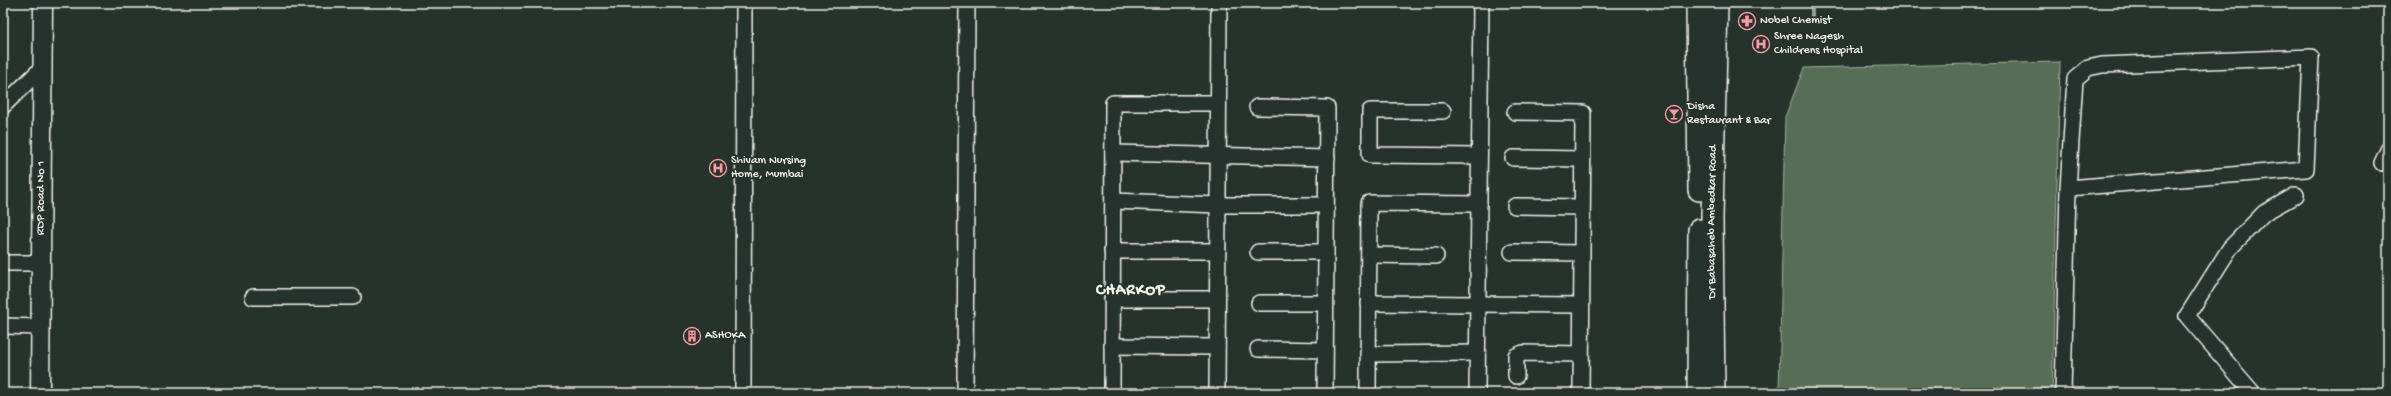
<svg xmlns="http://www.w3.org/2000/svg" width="2391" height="396" font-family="'Gochi Hand',sans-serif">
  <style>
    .green { fill: #556e54; stroke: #a4b09e }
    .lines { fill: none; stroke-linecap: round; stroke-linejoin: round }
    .stream { stroke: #90a2a2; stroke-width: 4 }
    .minor-casing { stroke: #f4f1e8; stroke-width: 18 }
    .tertiary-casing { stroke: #f4f1e8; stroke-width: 21 }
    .secondary-casing { stroke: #f4f1e8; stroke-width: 24 }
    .minor { stroke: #26332d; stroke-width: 15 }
    .tertiary { stroke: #26332d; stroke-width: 18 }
    .secondary { stroke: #26332d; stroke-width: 21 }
    .labels { text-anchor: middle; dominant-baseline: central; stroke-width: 3.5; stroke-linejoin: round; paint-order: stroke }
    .poi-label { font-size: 12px; fill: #f4f1e8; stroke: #26332d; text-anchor: start }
    .street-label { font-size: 12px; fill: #f4f1e8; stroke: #26332d }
    .district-label { font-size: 16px; font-weight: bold; letter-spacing: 1px; fill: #f4f1e8; stroke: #26332d }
  </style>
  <rect width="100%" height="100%" fill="#26332d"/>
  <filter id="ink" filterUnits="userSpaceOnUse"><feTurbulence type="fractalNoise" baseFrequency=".025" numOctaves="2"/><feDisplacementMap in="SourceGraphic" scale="8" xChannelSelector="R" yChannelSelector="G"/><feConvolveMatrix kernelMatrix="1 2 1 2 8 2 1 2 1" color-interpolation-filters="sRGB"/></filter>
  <g filter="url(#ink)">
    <!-- green -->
    <path class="green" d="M2060,62l-8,331h-273l6,-276 19,-49z"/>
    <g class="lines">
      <!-- stream -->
      <path class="stream" d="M1812,3v17"/>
      <!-- minor casing -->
      <g class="minor-casing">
        <g id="minor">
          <path d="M3,106l40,-39"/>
          <path d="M1257,107l70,1 -2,285"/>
          <path d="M1443,111h-73v44l109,1"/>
          <path d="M1515,112l68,1 -2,280"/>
          <path d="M1113,153l214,5"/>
          <path d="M1513,158l69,1"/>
          <path d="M2382,163l6,-13"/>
          <path d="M1113,201l105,4h108"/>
          <path d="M1515,206l66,1"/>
          <path d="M1112,251h106"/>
          <path d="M1258,252h68"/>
          <path d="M1512,252l69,1"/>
          <path d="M1369,255l67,1"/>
          <path d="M3,263h38"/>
          <path d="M253,297h100"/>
          <path d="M1112,299h105"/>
          <path d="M1259,303h66"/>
          <path d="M1368,303l212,2"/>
          <path d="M3,326l37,1"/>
          <path d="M1112,346l105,1"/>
          <path d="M1258,349l67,1"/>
          <path d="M1368,354l108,-1"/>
          <path d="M1516,376v-20l7,-3 57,1"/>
          <path d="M743,393l1,-390"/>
          <path d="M965,393l2,-390"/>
          <path d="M1112,393l1,-290h105"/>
          <path d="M1217,393l2,-390"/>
          <path d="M1368,393l1,-190 110,1"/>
          <path d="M1477,393l4,-390"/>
          <path d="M2063,393l5,-205 7,-109 13,-11 14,-3 209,-8 -5,112 -238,19"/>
          <path d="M2253,393l-66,-77 43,-68 34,-35 32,-18"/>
        </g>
      </g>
      <!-- tertiary casing -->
      <g class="tertiary-casing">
        <g id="tertiary">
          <path id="s1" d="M40,393l3,-390"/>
        </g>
      </g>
      <!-- secondary casing -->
      <g class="secondary-casing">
        <g id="secondary">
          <path d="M1697,3l2,187"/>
          <path d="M1698,393l1,-163"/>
          <path id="s2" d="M1714,393l-2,-176 5,-214"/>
        </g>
      </g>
      <!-- minor -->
      <use href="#minor" class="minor"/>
      <!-- tertiary -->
      <use href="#tertiary" class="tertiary"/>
      <!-- secondary -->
      <use href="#secondary" class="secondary"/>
    </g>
  </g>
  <!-- icons -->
  <defs>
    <g id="pharmacy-ring" transform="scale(0.9)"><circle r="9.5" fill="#26332d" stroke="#ff9aa2" stroke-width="1.5"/><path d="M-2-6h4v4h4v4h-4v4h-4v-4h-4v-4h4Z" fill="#ff9aa2"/></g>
    <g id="hospital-ring" transform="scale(0.9)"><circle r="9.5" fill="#26332d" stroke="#ff9aa2" stroke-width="1.5"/><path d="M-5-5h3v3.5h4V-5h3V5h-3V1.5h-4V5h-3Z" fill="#ff9aa2"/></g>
    <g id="bar-ring" transform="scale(0.9)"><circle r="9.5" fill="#26332d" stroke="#ff9aa2" stroke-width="1.5"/><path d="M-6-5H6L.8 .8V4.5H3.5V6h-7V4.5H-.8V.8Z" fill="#ff9aa2"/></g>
    <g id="building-ring" transform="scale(0.9)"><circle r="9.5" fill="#26332d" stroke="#ff9aa2" stroke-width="1.5"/><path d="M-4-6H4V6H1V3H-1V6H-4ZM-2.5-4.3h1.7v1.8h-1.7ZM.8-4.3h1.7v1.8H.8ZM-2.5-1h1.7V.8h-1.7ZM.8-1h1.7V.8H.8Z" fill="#ff9aa2"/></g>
  </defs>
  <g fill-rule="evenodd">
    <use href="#pharmacy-ring" x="1747" y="21"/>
    <use href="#hospital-ring" x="1761" y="44"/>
    <use href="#bar-ring" x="1674" y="114"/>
    <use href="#hospital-ring" x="718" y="168"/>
    <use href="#building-ring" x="692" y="336"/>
  </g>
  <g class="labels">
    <!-- poi labels -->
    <g class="poi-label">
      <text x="1760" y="21">Nobel Chemist</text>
      <text x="1774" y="37">Shree Nagesh<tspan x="1774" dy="14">Childrens Hospital</tspan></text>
      <text x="1687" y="107">Disha<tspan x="1687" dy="14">Restaurant &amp; Bar</tspan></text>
      <text x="731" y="161">Shivam Nursing<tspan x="731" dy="14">Home, Mumbai</tspan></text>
      <text x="705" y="336">ASHOKA</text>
    </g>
    <!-- street labels -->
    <g class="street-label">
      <text stroke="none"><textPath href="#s1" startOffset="195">RDP Road No 1</textPath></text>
      <text stroke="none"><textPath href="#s2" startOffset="171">Dr Babasaheb Ambedkar Road</textPath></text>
    </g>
    <!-- district labels -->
    <g class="district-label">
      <text x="1131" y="291">CHARKOP</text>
    </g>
  </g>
  <!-- margin -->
  <rect width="2391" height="396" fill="none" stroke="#26332d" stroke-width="16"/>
  <rect x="8" y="8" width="2375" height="380" fill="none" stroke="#f4f1e8" stroke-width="1.5" filter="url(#ink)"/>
</svg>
